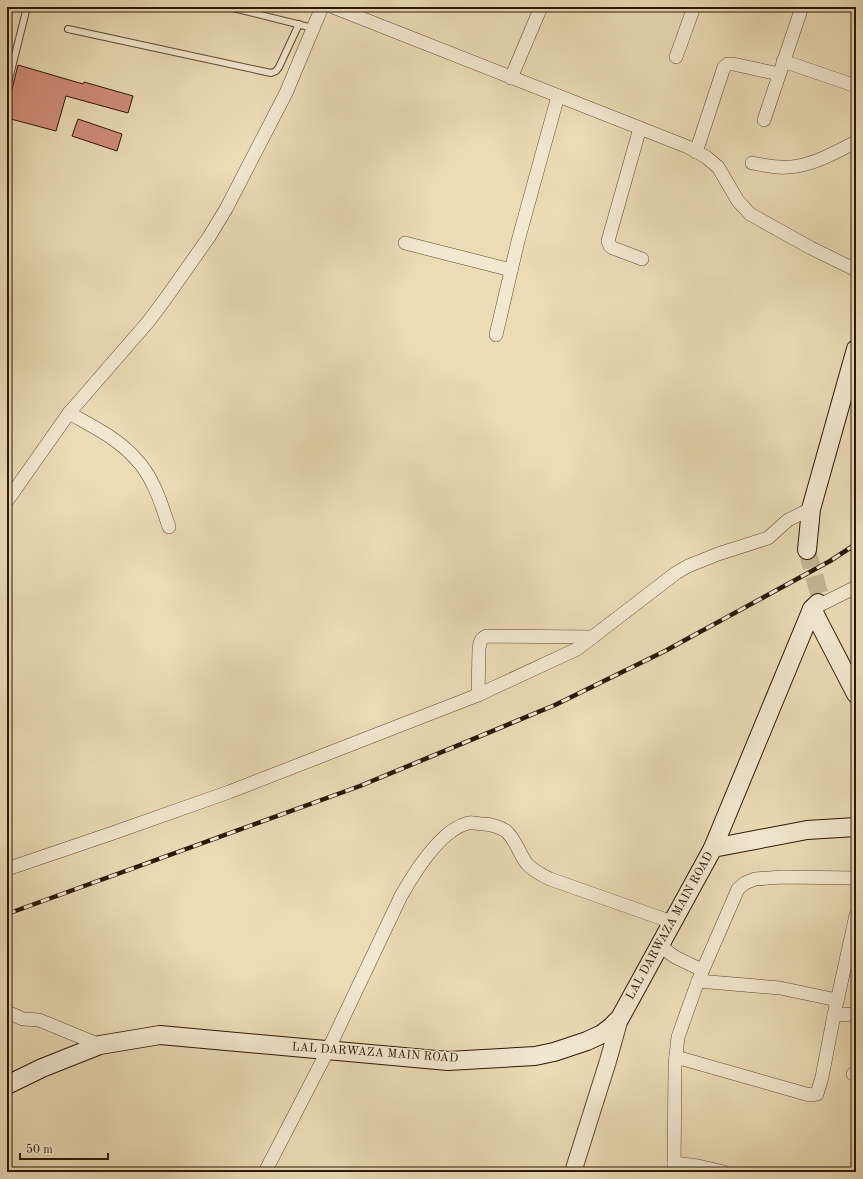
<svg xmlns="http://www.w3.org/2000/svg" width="863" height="1179" font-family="'Old Standard TT',serif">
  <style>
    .building { fill: #d18e7b; stroke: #2d1705 }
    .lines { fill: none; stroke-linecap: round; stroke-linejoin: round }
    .secondary-tunnel { stroke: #c5b593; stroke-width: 18; stroke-dasharray: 18 9; stroke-linecap: butt }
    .service-casing { stroke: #5c4831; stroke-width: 8 }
    .minor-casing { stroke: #5c4831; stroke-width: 14 }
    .tertiary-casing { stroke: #5c4831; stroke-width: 18 }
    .secondary-casing { stroke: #2d1705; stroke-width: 20 }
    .service { stroke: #f2e8d0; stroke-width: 6 }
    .minor { stroke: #f2e8d0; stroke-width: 13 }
    .tertiary { stroke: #f2e8d0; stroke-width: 16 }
    .secondary { stroke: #f2e8d0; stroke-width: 18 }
    .rail-casing { stroke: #2d1705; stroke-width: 4.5 }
    .rail { stroke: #f2e8d0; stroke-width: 3; stroke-dasharray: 9; stroke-linecap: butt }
    .labels { text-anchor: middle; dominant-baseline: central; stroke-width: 3; stroke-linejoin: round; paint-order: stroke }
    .street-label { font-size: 12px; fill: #2d1705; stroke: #f2e8d0 }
  </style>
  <rect width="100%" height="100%" fill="#ebdcb6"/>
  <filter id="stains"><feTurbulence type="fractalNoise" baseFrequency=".005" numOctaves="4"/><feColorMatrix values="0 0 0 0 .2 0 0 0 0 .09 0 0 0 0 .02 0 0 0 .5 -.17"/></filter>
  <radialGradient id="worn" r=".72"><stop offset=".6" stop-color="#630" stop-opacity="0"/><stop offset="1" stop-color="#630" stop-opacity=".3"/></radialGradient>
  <!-- building -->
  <g class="building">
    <path d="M18,65l65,19 1,-2 49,14 -5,17 -62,-17 -10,35 -49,-13v-9z"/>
    <path d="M78,119l44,15 -5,17 -45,-15z"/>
  </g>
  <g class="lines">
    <!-- secondary-tunnel -->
    <path class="secondary-tunnel" d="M807,550l14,50"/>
    <!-- service casing -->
    <g class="service-casing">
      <g id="service">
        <path d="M229,7l84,21"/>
        <path d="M68,29l203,44 5,-2 3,-4 20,-43"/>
        <path d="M7,87l20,-80"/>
      </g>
    </g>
    <!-- minor casing -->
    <g class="minor-casing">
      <g id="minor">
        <path d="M333,7l355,140 18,10 12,10 20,34 12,13 61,34 45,22"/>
        <path d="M676,57l18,-50"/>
        <path d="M783,61l73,25"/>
        <path d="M511,78l30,-71"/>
        <path d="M764,120l38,-113"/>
        <path d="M640,128l-32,113 2,5 3,2 29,11"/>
        <path d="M696,152l28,-85 4,-3h5l46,10"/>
        <path d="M752,163c15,3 31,6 46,3 21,-4 40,-15 58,-24"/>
        <path d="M405,243l106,27"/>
        <path d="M496,335l22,-94 40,-145"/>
        <path d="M69,413c23,13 48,25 66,45 18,18 26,45 34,69"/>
        <path d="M7,501l62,-88 79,-91 18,-24 43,-61 17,-28 60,-116 36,-86"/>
        <path d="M812,609l44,-22"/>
        <path d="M478,695l1,-47c1,-6 2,-10 8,-12l106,1"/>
        <path d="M7,869l103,-35 119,-42 249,-97 99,-46 99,-76 12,-7 30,-12 50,-16 20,-18 23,-11"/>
        <path d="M660,946l15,11 27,13"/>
        <path d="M698,981l82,7 57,12"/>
        <path d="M7,1012l16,7 16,1 61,25"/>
        <path d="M834,1015l22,-1"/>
        <path d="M676,1057l130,37 6,1 5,-1 5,-17 12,-62 22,-100"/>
        <path d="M853,1074l3,1"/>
        <path d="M674,1163l24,3 26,6"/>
        <path d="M265,1172l63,-122 73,-154c13,-23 39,-66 67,-73 4,-1 11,1 15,1 7,0 17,3 23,7 11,10 13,23 21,33 6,7 15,11 23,15l122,43"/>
        <path d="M674,1172l1,-107 3,-28 20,-56 40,-92 7,-6 10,-4 28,-2 73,1"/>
      </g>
    </g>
    <!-- tertiary casing -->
    <g class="tertiary-casing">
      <path id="tertiary" d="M573,1172l35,-111 12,-43"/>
    </g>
    <!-- secondary casing -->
    <g class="secondary-casing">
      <g id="secondary">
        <path d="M807,550l4,-41 45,-160"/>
        <path d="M818,603l-6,6 44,85"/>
        <path d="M713,848l99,-239"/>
        <path d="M7,1085l35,-17 58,-23 60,-10 288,26 87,-5 19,-4 33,-11 15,-7 9,-7 9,-9 93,-170 94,-18 49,-3"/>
      </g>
    </g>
    <!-- service -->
    <use href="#service" class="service"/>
    <!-- minor -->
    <use href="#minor" class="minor"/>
    <!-- tertiary -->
    <use href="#tertiary" class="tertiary"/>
    <!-- secondary -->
    <use href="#secondary" class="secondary"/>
    <!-- rail casing -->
    <g class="rail-casing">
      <path id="rail" d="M7,914l353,-128 195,-81 110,-54 165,-90 26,-17"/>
    </g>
    <!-- rail -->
    <use href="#rail" class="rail"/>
  </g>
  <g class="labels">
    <!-- street labels -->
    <g class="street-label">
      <text transform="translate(670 926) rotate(-61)">LAL DARWAZA MAIN ROAD</text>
      <text transform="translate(375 1053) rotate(4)">LAL DARWAZA MAIN ROAD</text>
    </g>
  </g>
  <!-- margin -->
  <rect width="863" height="1179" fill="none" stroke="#ebdcb6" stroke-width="24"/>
  <rect x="8" y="8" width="847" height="1163" fill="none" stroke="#2d1705" stroke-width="2"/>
  <rect x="12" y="12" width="839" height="1155" fill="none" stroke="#2d1705"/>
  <!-- scale -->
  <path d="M20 1153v6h88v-6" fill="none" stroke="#2d1705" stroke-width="2"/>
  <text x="26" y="1153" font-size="12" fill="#2d1705" stroke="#f2e8d0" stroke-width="3" paint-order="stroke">50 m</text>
  <rect width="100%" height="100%" filter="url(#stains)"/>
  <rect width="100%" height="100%" fill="url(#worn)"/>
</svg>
